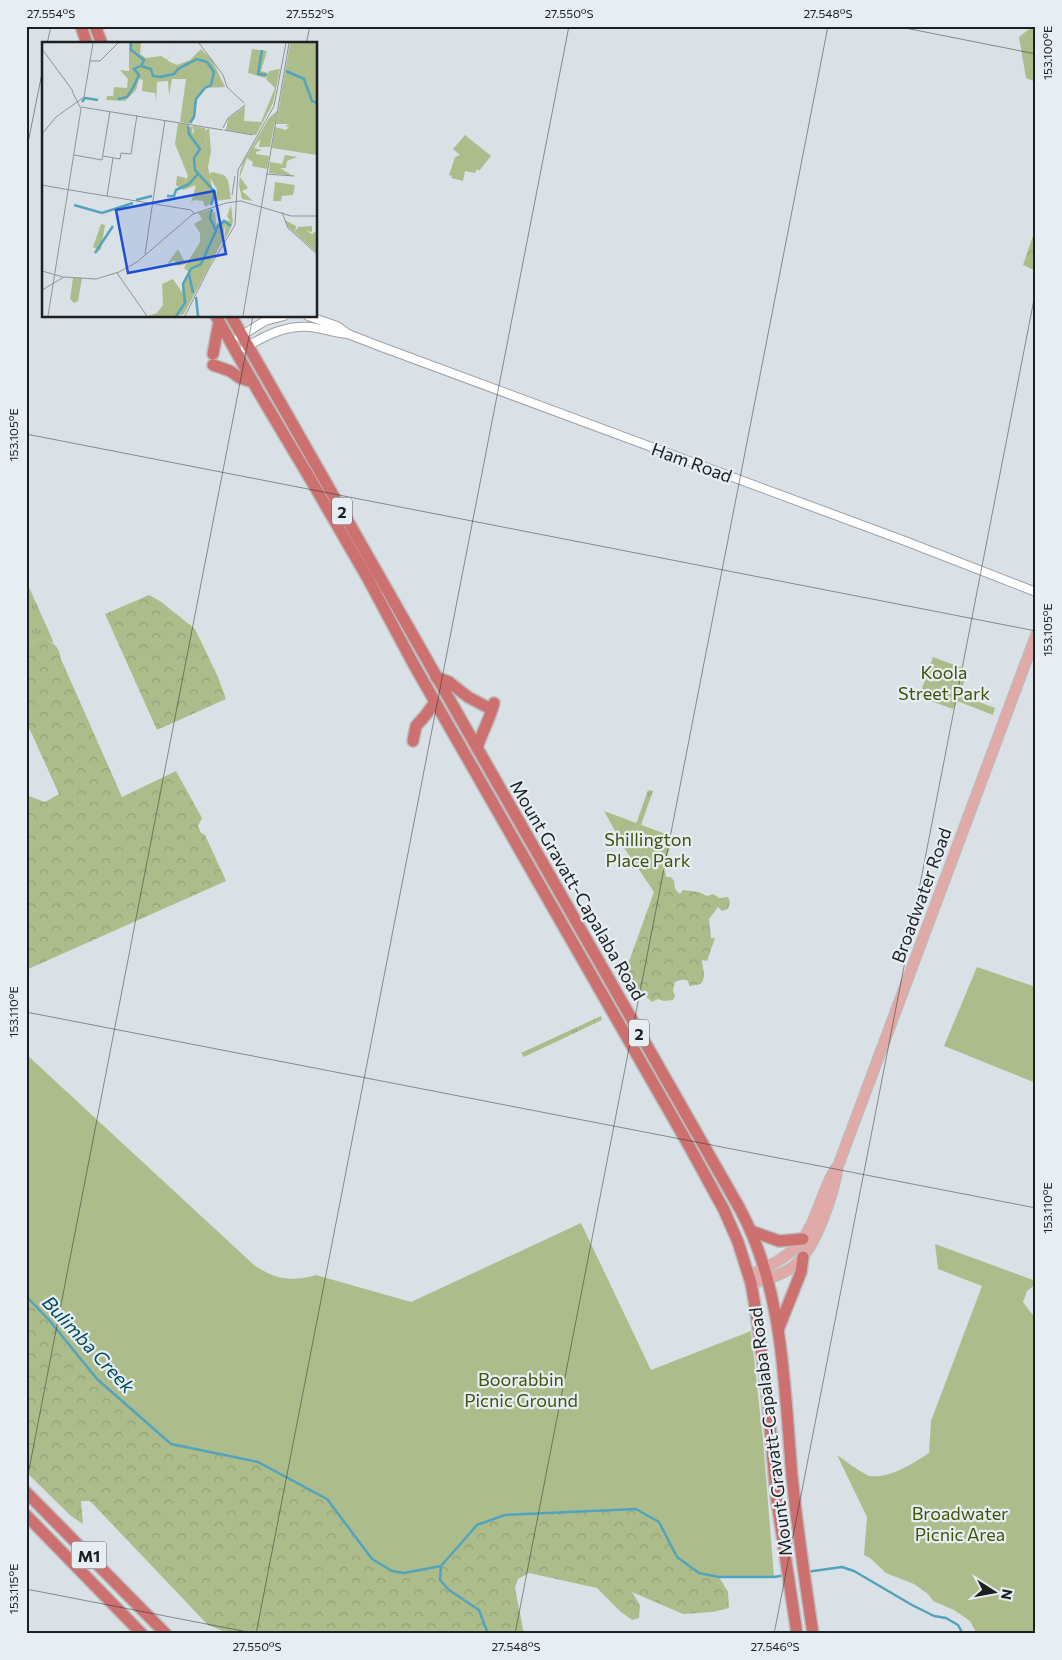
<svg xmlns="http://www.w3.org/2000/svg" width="1062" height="1660" font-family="Commissioner,sans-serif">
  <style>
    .grass { fill: url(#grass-tufts) }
    .forest { fill: url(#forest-crowns) }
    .park { fill: #adbc8b }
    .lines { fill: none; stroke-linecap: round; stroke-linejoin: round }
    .stream { stroke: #52a4be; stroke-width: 2.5 }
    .minor-casing { stroke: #9ca2a8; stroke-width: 10 }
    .major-casing { stroke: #bbbcbc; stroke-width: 12 }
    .highway-casing { stroke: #bbbcbc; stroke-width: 14 }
    .minor { stroke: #fff; stroke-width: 8 }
    .major { stroke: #e0aaa9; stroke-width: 10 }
    .highway { stroke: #cc7170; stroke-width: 11 }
    .ticks { fill: none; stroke: #1d1f21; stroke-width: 1; stroke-opacity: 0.45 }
    .labels { text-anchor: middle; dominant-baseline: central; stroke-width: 4.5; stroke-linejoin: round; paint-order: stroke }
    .shield { fill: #e7eef3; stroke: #5a5d60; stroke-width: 1 }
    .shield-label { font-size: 16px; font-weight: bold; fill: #1d1f21 }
    .street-label { font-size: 18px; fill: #1d1f21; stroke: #e7eef3 }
    .park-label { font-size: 18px; fill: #425208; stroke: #e7eef3 }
    .water-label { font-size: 19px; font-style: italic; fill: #004b5e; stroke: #e7eef3 }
    .inset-river { fill: none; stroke: #52a4be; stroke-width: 2.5 }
    .inset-road { fill: none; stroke: #8e9397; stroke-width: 1 }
    .view { fill: #1d4ed8; fill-opacity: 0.15; stroke: #1d4ed8; stroke-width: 2.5 }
    .inset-edge { fill: none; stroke: #1d1f21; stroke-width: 2.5 }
    .neatline { fill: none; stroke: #1d1f21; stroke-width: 2 }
    .ticks-label { font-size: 12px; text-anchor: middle; fill: #1d1f21 }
  </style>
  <defs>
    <pattern id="grass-tufts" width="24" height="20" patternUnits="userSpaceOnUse" patternTransform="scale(1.25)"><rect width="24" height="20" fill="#adbc8b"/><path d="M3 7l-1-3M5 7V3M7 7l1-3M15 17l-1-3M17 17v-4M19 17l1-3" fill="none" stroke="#94a178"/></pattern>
    <pattern id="forest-crowns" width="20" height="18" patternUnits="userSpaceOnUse" patternTransform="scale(1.25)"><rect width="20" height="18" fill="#adbc8b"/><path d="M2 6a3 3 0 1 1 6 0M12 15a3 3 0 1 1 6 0" fill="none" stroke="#94a178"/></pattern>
  </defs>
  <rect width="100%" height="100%" fill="#dae1e6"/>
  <!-- grass -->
  <g class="grass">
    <path d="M26,585h2l26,58 -11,-5 -17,5z"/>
    <path d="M648,790l5,1 -12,34 -5,-1z"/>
    <path d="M601,1016l1,4 -78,37 -3,-4z"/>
  </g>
  <!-- forest -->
  <g class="forest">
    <path d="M1036,227v44l-13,-6z"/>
    <path d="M149,595l11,6 35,28 23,48 8,22 -69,31 -52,-116z"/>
    <path d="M43,638c11,5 16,8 18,21l61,138 54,-26 26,47 -4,8 3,7 4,2 21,46 -200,89v-175l19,7 14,-8 -33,-73v-78z"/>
    <path d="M661,868l4,3 1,6h5l3,4 1,8 5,5 3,-4 16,2 8,4 6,-2 6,4 9,-1 2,5 -2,7 -6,2 -4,-4 -9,12 2,19h4l-8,23 -5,-1c0,8 5,16 -1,24l-11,2 -3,-6h-7l-5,2 -2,8 2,6 -2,4 -9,1 -6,-2 -6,3 -9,-8h-11l-9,-16 31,-86 -2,-6z"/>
    <path d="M26,1296l23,24 48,59 74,65 87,18 69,37 45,60 69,7 36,-41 28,-10 131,-6 23,13 18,36 22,15 20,4 9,15 1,16 -16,4 -30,2 -51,-22 8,13 -1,13 -7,2 -11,-8 -24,-24 -68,-15 -11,6 -3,9 9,46h-294l-22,-9 -118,-124h-9l2,23 -12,-8 -45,-44z"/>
  </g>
  <!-- park -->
  <g class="park">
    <path d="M1033,26h3v56l-10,-4 -7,-41z"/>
    <path d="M465,135l26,21 -12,15 -2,-2 -2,4 -10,-2 -2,10 -12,-3 1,-2 -3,-1 6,-18 5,-2 -7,-6z"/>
    <path d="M933,657l35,13 -8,25 35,13 -2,7 -36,-14 -4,8 -34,-12z"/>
    <path d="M604,811l70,26 -20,55 -29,-43z"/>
    <path d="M977,967l59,20v96l-92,-37z"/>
    <path d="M26,1054l228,211c23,15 36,17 62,10l95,27 170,-79 70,147 100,-39 12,109 11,137h-55l-20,-4 -22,-16 -18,-35 -23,-13 -131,6 -28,10 -36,41 -37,7 -12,-2 -20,-12 -45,-60 -69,-37 -87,-18 -74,-65 -48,-59 -23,-24z"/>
    <path d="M935,1244l101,37v3l-9,7 -4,11 9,12 4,1v319h-59l-7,-13 -16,-11 -21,-9 -5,-7 -14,-10 -28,-11 -16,-15 -6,-3 3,-38 -30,-62c6,4 27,20 33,21 19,3 44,-13 59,-23l2,-32 51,-135 -44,-17z"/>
  </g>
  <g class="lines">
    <!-- stream -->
    <g class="stream">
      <path d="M26,1296l23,24 48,59 74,65 87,18 69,37 45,60 20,12 12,2 37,-7 36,-41 28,-10 131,-6 23,13 18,35 22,16 20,4h55l12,-2"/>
      <path d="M441,1566l-1,14 9,10 30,20 9,24"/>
      <path d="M806,1572l36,-5 12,4 58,34 22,11 12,2 12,7 5,9"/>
    </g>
    <!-- minor casing -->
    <g class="minor-casing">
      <g id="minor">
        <path d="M308,316l29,10 11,8 31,12 526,195 131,51"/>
        <path d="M239,337l26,-16 19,-5"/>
        <path d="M245,348c22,-14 45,-25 72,-20 10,2 20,5 31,6"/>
      </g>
    </g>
    <!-- major casing -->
    <g class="major-casing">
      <g id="major">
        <path d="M749,1275c34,-14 55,-27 68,-64 6,-15 10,-29 19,-43"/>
        <path d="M751,1283c15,-4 30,-7 43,-17 22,-17 40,-73 44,-100l198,-531"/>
      </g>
    </g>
    <!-- highway casing -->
    <g class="highway-casing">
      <g id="highway">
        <path d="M81,26l6,18"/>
        <path d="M95,26l7,18"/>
        <path d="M216,316l42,75 57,96 52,90 47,88 274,479 36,66 14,32 13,41 5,29 11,80 9,103 21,139"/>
        <path d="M231,316l509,893c44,82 44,176 52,267 5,52 13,105 21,158"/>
        <path d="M213,354l6,-32"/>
        <path d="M213,365l17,6 10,7 13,4"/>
        <path d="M436,677l13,5 19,15 19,10"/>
        <path d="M413,741l3,-15 9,-10 10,-14"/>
        <path d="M477,748c5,-16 13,-29 17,-45"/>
        <path d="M751,1231l28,10 24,-2"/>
        <path d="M778,1330l23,-58 2,-15"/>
        <path d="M26,1492l140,142"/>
        <path d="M26,1515l116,119"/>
      </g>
    </g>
    <!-- minor -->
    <use href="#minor" class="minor"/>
    <!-- major -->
    <use href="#major" class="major"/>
    <!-- highway -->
    <use href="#highway" class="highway"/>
  </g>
  <!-- ticks -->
  <path class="ticks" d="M895,26l141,28M47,44l4,-18M306,44l4,-18M26,153l18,-90M26,434l1010,197M26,1012l1010,196M26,1485l227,-1169M26,1589l232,45M256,1634l313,-1608M515,1634l313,-1608M774,1634l262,-1345M1033,1634l3,-13"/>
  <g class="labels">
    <!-- shield labels -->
    <g class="shield">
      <rect x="332" y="497.5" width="20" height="27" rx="4"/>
      <rect x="629" y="1019.5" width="20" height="27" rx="4"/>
      <rect x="71.5" y="1541.5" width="35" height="27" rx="4"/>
    </g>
    <g class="shield-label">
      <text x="342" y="511">2</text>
      <text x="639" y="1033">2</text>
      <text x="89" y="1555">M1</text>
    </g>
    <!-- street labels -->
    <g class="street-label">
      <text transform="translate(692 462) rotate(20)">Ham Road</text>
      <text transform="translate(578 890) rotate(60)">Mount Gravatt-Capalaba Road</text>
      <text transform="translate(921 895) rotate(-70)">Broadwater Road</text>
      <text transform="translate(770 1432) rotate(-97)">Mount Gravatt-Capalaba Road</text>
    </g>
    <!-- park labels -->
    <g class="park-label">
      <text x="944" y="672">Koola<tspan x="944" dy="21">Street Park</tspan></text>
      <text x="648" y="839">Shillington<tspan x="648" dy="21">Place Park</tspan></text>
      <text x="521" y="1379">Boorabbin<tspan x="521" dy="21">Picnic Ground</tspan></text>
      <text x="960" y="1513">Broadwater<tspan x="960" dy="21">Picnic Area</tspan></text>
    </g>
    <!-- water labels -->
    <g class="water-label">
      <text transform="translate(89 1344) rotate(47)">Bulimba Creek</text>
    </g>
  </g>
  <!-- overview -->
  <g transform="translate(42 42)">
    <rect width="275" height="275" fill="#dae1e6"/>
    <path d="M275,13v100l-45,-7 3,-21 11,3 3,-3 -4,-1 4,-2h-13l4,-22zM235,69l-7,36h-11l1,-8 -6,9 8,2 -6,2v2l13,2 -2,13 -15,-3 1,-4 -6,-4 -7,19 8,11 -6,3 11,10 -11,-2 -3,-14 1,-13 3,-10 26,-44zM151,84l-1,6 14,12 -1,-13 4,-3 2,23 -3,16 4,19h-4l-13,-16 -1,-12 6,-9 -11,-15 -1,-6zM233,140l20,3 -2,10 -11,1 -1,5h-8zM189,163l2,17 -4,10 -5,8 2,-19 -4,21 -38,72 -8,2 7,-19 -1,-10 7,-15 10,-6 12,-20 5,-15 -5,-15 4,-5 1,13 8,-4 6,1 -3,-5zM243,178l11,6 -1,6 3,-5 14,-1v6l-5,-1 5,3 5,-4 -3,2h3v21l-30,-27zM59,182l4,1 -4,24 -5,4 1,-4 -4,-2zM136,207l8,15 -8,2 -4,-6 -9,7z" fill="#adbc8b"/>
    <path d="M87,1h12l-1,11 6,4 15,-2 7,4 3,-17 -3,18 9,4 13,-5 11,-11 11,11 13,27 -21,1 -8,11 -3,18 -4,7 -9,-2 6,-43h-14l-3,17 -1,-15 -11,1 -1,19 -1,-8 -13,-2 1,-11 -4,-1 -3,11 -11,11 -19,-1 1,-4h6l1,-9 13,1 1,-9 -8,-9 9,1zM248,1h27v110l-16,-2 4,-26 -29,-4 5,-10 26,1 1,-6 -28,-5zM210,7l15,2 -6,20 7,2 -3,5 -17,-5zM238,27l-7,34 -17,32 -30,-5 2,-11 17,-13 -1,15 17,1 14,-34 -9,-9 3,-8zM136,81l11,2v9l11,15 -6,9 1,12 20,22 -5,12 -5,3 -2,-6 -10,-1 -2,3 5,-18 -13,5 -7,-5 1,-9 9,2 -2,5 4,-7 -13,-32zM151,84l12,2 1,17 -11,-5zM243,113l12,2 -10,4 -1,7h-6l13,8 -24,-3 1,-11 12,2zM170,130l12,3 4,5 3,19 -16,2 2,-11 -8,-15zM170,167l-2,9 6,13 -5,15 -10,18 -12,8 -5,-4 16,-26v-9l-6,-9 8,-5 -4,-6zM31,236h9l-4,23 -4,2 -4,-4zM131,237l11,16 -2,13 -6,8h-28l9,-3 6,-8 -1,-21z" fill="#adbc8b"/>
    <path class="inset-river" d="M89,1v7l13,10 -3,6M220,8l-4,24 9,1M99,24l10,3 2,7 7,1 14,-3 4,-5 19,-10 10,3 7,10 -3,13 -6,3 -9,11 -2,18 -4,6M244,29l18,8 8,22 5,2M76,57l9,-2 6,-9 6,-13 -5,-6 6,-3M40,60l3,-4 13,2M146,84l1,8 11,15 -6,9 1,12 20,22 -4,13M125,154h7l2,-6 13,-6 9,-10M94,158l16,-4M32,163l28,8 31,-10M174,187l8,-8 7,5M53,211l18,-27M147,232l4,19M154,255l2,19M134,274l9,-13 -2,-19 8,-15 10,-5 15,-33 -6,-13 2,-9"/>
    <path class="inset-road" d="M157,1l24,32 4,12 17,16M0,7l31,42M48,19h10l18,-18M39,65l142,23M181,86l5,-10 17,-13M182,88l29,5M0,92l14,-17 28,-20 9,-54M32,113l28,5 8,-49M61,114l17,3 1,-6 10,1 6,-39M224,132l28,2M0,143l22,4M22,147l127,21 4,4M190,153l3,-19M65,154l6,-38M240,170l6,16 29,26M103,212l20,-134M0,229l21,6M75,231l30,43M0,248l22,-13 32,2 23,-7 18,-10 56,-48 33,-11 15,-2 50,15h26M6,274l33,-207 -9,-18M143,274l24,-48 26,-43 3,-55 36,-64 12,-63M201,274l46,-273"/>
    <path class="view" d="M172,149l12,63 -98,19 -12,-63z"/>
    <rect width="275" height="275" class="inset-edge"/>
  </g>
  <!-- border -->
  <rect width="1062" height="1660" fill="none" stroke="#e7eef3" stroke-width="55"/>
  <!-- north arrow -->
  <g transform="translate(994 1592) rotate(101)" stroke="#e7eef3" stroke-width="4" paint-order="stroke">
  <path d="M0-4L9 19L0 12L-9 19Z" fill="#1d1f21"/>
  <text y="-8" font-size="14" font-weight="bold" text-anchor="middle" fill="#1d1f21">N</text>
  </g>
  <rect x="28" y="28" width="1006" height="1604" class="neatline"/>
  <g class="ticks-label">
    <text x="51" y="18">27.554°S</text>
    <text x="310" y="18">27.552°S</text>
    <text x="569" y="18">27.550°S</text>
    <text x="828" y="18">27.548°S</text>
    <text transform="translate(1048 53) rotate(-90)" y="4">153.100°E</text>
    <text transform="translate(14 435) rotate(-90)" y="4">153.105°E</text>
    <text transform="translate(1048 630) rotate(-90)" y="4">153.105°E</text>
    <text transform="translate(14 1012) rotate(-90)" y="4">153.110°E</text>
    <text transform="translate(1048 1208) rotate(-90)" y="4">153.110°E</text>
    <text transform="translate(14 1589) rotate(-90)" y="4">153.115°E</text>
    <text x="257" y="1651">27.550°S</text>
    <text x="516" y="1651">27.548°S</text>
    <text x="775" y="1651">27.546°S</text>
  </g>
</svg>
